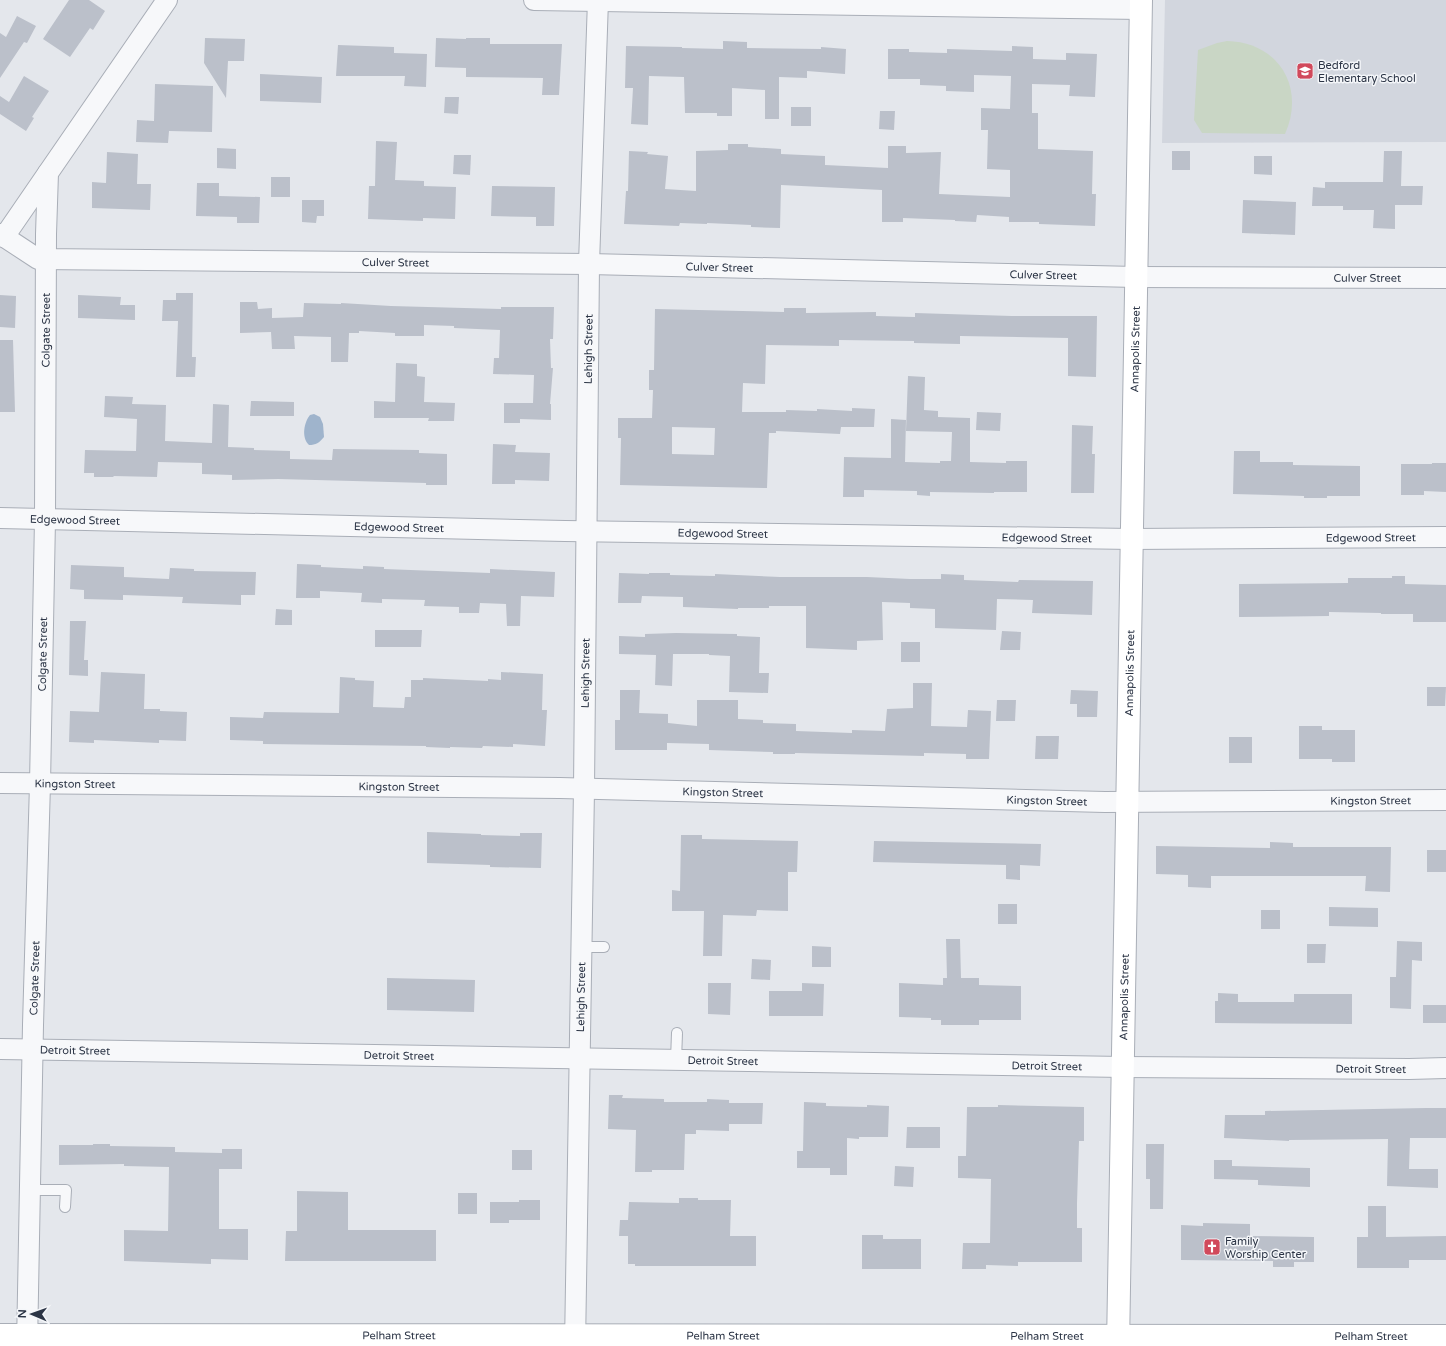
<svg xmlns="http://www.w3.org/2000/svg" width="1446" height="1346" font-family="'Varela Round',sans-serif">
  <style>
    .built { fill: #d2d6de }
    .green { fill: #c9d6c5 }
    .water { fill: #9fb4cc }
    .building { fill: #bbc0ca; fill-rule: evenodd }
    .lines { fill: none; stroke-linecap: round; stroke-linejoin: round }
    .lane-casing { stroke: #a9aeb7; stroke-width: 12 }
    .street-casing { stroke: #a9aeb7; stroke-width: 22 }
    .secondary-casing { stroke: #a9aeb7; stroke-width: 24 }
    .lane { stroke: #f7f8fa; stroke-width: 10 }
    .street { stroke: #f7f8fa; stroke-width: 20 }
    .secondary { stroke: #fff; stroke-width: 22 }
    .labels { text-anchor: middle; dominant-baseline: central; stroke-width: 3; stroke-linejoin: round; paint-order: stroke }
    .poi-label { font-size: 11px; fill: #2b3445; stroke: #f4f6f9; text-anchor: start }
    .street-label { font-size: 11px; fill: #2b3445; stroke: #f4f6f9 }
  </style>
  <rect width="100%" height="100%" fill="#e4e7ec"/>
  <!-- built -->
  <path class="built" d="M1165,0h281v142l-284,1z"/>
  <!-- green -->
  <path class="green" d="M1227,41c51,1 79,46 58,93l-83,-1 -8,-13 4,-70 19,-7z"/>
  <!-- water -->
  <path class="water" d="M314,414l6,3 3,7 1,13c-5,6 -8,8 -15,8 -8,-7 -5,-23 1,-30z"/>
  <!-- building -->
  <g class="building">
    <path d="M69,0h20l16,11 -12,19 -3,-2 -20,29 -27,-18z"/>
    <path d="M17,16l19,10 -9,17 -3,-1 -24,36v-45l6,4z"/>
    <path d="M205,38l40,1 -1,22h-16l-2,37 -22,-35z"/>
    <path d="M436,38l30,1v-1h24v6h72l-3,51h-17l1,-17 -77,-1v-9l-31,-1z"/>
    <path d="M723,41l24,1v6l74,1v-2l25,2 -1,25 -38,-3v7l-28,-1v42h-14v-29l-33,-2v28h-15v-3h-32l-1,-36 -35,-1 -1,49 -17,-1 2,-36h-8l1,-42 56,1v1l41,1z"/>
    <path d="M338,45l56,2v6l33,1 -1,33 -22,-1 1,-10h-69z"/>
    <path d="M1012,46l21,1v12l33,1v-7l31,1 -2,43 -26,-1 1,-11 -38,-1v29h6v36l55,2 -1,43h4l-1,32 -56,-2v-2h-30v-5l-32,-2 -1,7 -21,-1v-1l-52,-2v4h-21v-32l-101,-5 -1,43 -29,-1v-2l-44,-2v1l-27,-1 -1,3 -55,-2 2,-33h2l1,-40 19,1 -1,2 21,2 -3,33 31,2v-40l32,-1v-6h20v3l33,2v5l44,2v9l63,3v-22h18v7l35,-1 -2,42 71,3v-27l-23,-1 1,-39h-7v-22l29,1 1,-33 -37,-1v17l-28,-1v-5l-26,-1v-6h-32v-30h21v3l38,1v-4l65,2z"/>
    <path d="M260,74l62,3 -1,26 -61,-2z"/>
    <path d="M24,76l25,15 -17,26 2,1 -8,13 -26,-17v-18l9,6z"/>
    <path d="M155,84l58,2 -1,46 -43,-1 -1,12 -32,-1 1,-22 17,1z"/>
    <path d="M445,97h14l-1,17 -14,-1z"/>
    <rect x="791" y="107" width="20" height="19"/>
    <path d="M880,111h15l-1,19 -15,-1z"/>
    <path d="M376,141l21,1 -2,38 29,1v5l32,1 -1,32 -32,-1v3l-55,-2 1,-33h6z"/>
    <path d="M217,148l19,1v20l-19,-1z"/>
    <rect x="1172" y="151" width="18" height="19"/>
    <path d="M1384,151h18l-1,35h22l-1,19h-27v24l-22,-1 1,-18h-31v-4h-31l1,-19 12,1v-6h58z"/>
    <path d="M107,152l31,2 -1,30h14l-1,26 -58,-2v-26l14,1z"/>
    <path d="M454,155h17l-1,20 -17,-1z"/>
    <path d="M1254,156h18v19l-18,-1z"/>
    <rect x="271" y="177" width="19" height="20"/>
    <path d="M197,183h22v13l41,1 -1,26h-22v-6l-41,-1z"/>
    <path d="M492,186l63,1 -1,39h-18v-9l-45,-1z"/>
    <path d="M302,200h22v16h-7l-1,7 -14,-1z"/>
    <path d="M1243,200l53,2 -1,33 -53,-2z"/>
    <path d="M176,293h17l-1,64h4l-1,20h-19l2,-56h-16l1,-21h13z"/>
    <path d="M0,295l16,1 -1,32 -15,-1z"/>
    <path d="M78,295l43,2 -1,8h15v15l-57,-2z"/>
    <path d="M240,302h17l1,7 14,-1v10l31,-1 1,-14 37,1v-1l50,3 110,3v-2h53l-1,32h-3l1,29h2l-3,36h1v16l-31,-1v4h-16v-20h29l1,-28 -41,-1 1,-16h5l1,-28 -46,-2v-2l-30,-1v11h-29v-3l-36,-2v2h-10l-1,29h-17v-25l-37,-1 1,13h-23l-1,-17 -31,1z"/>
    <path d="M784,308h22v5l70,-1v4l39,1v-4l97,3h85l-1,61 -28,-1v-38l-108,-2v8l-46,-1v-2l-75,-1v6l-73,-1 -1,39 -22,-1 -1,29h44v-2l31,1v-2l35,2v-3l23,1 -1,18h-33l-1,7 -64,-3v2h-7l-2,55 -147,-3 1,-47h-3v-20h34l1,-28h-4v-20h5l1,-61 129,3zM672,427l43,1 -1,27 -42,-1z"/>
    <path d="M0,340h13l2,72h-15z"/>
    <path d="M396,363l21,1v12l8,1 -1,25 31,1 -1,18h-26l1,-3h-55v-17l21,1z"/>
    <path d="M908,376l17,1 -1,33 14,1v6l32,1v44l36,1v-2h21v31h-33v1l-64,-1v4l-13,-1v-4l-53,-1v7h-21l1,-40 47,1v-39l15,1 -1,42 35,1v-2h11l1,-29 -46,-1z"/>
    <path d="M105,396l28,1 -1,7 34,1 -1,36 47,2 1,-39 16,1 -1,42 26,1v2l36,1v8l42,1 1,-11 86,1v3l28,1v31h-21v-2l-73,-2 -75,-2 -46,1v-5l-30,-1v-11l-44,-1 -1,15 -44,-1 1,1h-20v-4h-10l1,-23 51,1 1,-32 -33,-2z"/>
    <path d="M251,401l43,1v14h-44z"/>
    <path d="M977,412l24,1 -1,18 -24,-1z"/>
    <path d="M1072,425l21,1 -1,28h3l-1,39h-23z"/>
    <path d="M493,444l23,1 -1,7 35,1 -1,28 -34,-1v4h-23z"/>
    <path d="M1234,451h26v11h33v3l67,1v30h-33v2h-23v-2l-71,-2z"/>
    <path d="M1432,463h14v29l-22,-1v4h-23v-31h31z"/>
    <path d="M297,564l24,1v2l42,2v-3l21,1v2l106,4v-4l65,3 -1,25 -33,-1 -1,30h-13l-1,-22 -26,-1 -1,10h-20v-6l-35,-1 1,-6 -43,-1v4l-21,-1 1,-9 -42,-2v7h-24z"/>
    <path d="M71,565l53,2v10l45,2 1,-11 24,1v2l62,1 -1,23h-14v10l-59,-2 1,-6 -60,-2v5l-39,-1v-9l-14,-1z"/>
    <path d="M619,573l30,1v-1h21v2l45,1v-2l65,3h87l43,2h31v-5l23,1v5l54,2 1,-2 74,1 -1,34 -60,-2 1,-13 -36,-1 -1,31 -61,-2v-19l-25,-1v-5l-28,-1 1,38 -26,1v9l-51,-2v-42h-37v2h-31v1l-55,-2v-10l-41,-1 -1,7h-23z"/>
    <path d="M1392,576h13v8l41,1v37h-33v-8h-32v-1l-52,-1v4l-90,1v-33l109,-1v-5h44z"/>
    <path d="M276,609l16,1v15h-17z"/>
    <path d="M70,621h16l-2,39h4v16l-19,-1z"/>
    <path d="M375,630h47l-1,17h-46z"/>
    <path d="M1002,631l19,1 -1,18h-20z"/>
    <path d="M676,633l61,1v2l23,1 -1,36h10l-1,20 -39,-1 1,-36 -21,-1v-1h-36l-1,32 -17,-1 1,-30 -37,-1v-18l26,1v-3z"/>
    <rect x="901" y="642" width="19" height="20"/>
    <path d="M101,672l44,2 -1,35h16v2l27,1 -1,29 -27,-1v3l-65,-3v3l-25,-1 1,-31 29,1z"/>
    <path d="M501,672l42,2 -1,36h5l-2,36 -32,-2v3l-30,-1 -1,2 -32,-1v1l-24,-1v-1l-163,-2v-3l-33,-1v-23l33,1 1,-6 75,1 1,-36 15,1v2l19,1 -1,26 31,1 1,-11h6v-17h12v-2l65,3v-2l13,1z"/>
    <path d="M913,683h19l-1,43 36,1 1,-17 23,1 -2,48h-23v-5l-42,-1v3l-129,-3v1h-22v-2l-64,-2v-6l-42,-1v7h-52v-30h5v-30h20l-1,23 29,1v9l29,3v-26h41v19l25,1v3l33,1v7l56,2v-3l33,1 2,-22 26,-1z"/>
    <path d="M1427,687h19l-1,19h-18z"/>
    <path d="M1071,690l27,1 -1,26h-20v-13h-7z"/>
    <path d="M997,700h19l-1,21h-19z"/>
    <path d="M1299,726h23v4h33v32h-23v-3h-33z"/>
    <path d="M1036,736h23l-1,23h-23z"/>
    <rect x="1229" y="737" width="23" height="26"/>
    <path d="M427,832l54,2v1l39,1v-3h22l-1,35 -51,-1v-2l-63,-2z"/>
    <path d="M681,835h21v4l96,2 -1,31h-9v39l-31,-1 -1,6 -33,-1 -1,41h-19l1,-45h-32v-21l8,1z"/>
    <path d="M874,841l167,3 -1,22 -20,-1v15l-14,-1v-14l-133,-3z"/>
    <path d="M1270,842l23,1v4h98l-1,45 -25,-1 1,-15h-155v12l-23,-1v-12l-32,-1v-28l114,2z"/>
    <rect x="1427" y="850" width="19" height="22"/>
    <rect x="998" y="904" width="19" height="20"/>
    <path d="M1329,907l49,1v19l-49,-1z"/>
    <rect x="1261" y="910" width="19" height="19"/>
    <path d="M946,939h14l1,39h18v7l42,1v34h-42v5h-38v-5h-10v-2l-32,-1v-34l44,2v-7h4z"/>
    <path d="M1397,941l25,1v19l-10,-1 -1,49 -21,-1v-31h6z"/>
    <path d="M1307,944h19l-1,19h-18z"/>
    <path d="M812,946l19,1v20h-19z"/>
    <path d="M752,959l19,1 -1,20 -19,-1z"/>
    <path d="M387,978l88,2 -1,32 -87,-2z"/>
    <path d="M708,983h23l-1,32 -22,-1z"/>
    <path d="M802,983l22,1 -1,32h-54v-25h33z"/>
    <path d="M1218,993l20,1v8h56v-8h58v30l-137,-1v-22h3z"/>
    <rect x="1423" y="1005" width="23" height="18"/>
    <path d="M609,1095h14l-1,3 42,1v3h43v-3l22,1v3h34l-1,21h-33v7l-33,-1v4h-11l-1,36h-32v2h-17l1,-42 -28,-1z"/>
    <path d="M804,1102l22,1v3l41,1v-2l22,1 -1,31h-29v2l-12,-1v37h-17v-7h-33v-17h6z"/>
    <path d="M998,1105l86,2v34h-5l-2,62v25h5v34h-64v4l-32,-1v4h-24l1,-26h27l1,-64 -33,-1v-22h8l1,-49h31z"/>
    <path d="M1426,1108h20v30h-36l-1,31h29v19l-51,-2 1,-47 -99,1v1l-65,-3 1,-23h40v-4z"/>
    <path d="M907,1127h33v21h-34z"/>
    <path d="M93,1144h17v2l65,1v5l47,1v-4h20v20h-23v60h29v31l-37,-1v5l-87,-3v-31l44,1 1,-64 -45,-1v-2l-65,1v-20h34z"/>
    <path d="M1146,1144h18l-1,65h-13v-30h-4z"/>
    <rect x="512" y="1150" width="20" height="20"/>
    <path d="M1214,1160h18v6l78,2v19l-52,-2v-5l-44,-1z"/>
    <path d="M895,1166l19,1 -1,20 -19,-1z"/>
    <path d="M297,1191l51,1v38h88v31h-151l1,-30h11z"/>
    <rect x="458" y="1193" width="19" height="21"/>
    <path d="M679,1198h19v2h33l-1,36h26v30h-121v-2h-7v-28h-9l1,-16h8l1,-18 50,1z"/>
    <path d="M519,1200h21v20h-31v3h-19v-21h29z"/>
    <path d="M1368,1206h18v31l60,-1v24h-37v8h-52v-31h11z"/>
    <path d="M1203,1223l47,1v12l64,1v25h-20v5h-21v-6l-92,-1v-35l22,1z"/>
    <path d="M862,1235h21v4h38v30h-59z"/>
  </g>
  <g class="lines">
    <!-- lane casing -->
    <g class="lane-casing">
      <g id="lane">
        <path d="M581,947h23"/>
        <path d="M676,1060l1,-27"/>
        <path d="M30,1190h36l-1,17"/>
      </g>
    </g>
    <!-- street casing -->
    <g class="street-casing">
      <g id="street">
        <path d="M534,0l607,9"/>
        <path id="s1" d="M0,234l38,25 551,5 547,13 310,1"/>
        <path d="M4,237l44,-64"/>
        <path id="s2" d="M0,518l565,13 567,8 314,-2"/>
        <path id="s3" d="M0,783l560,5 545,14 341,-2"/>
        <path id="s4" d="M0,1049l1123,18 286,2 37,-1"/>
        <path id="s5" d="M27,1346l6,-321 7,-241 5,-265 1,-285 2,-61 119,-173"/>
        <path id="s6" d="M575,1346l9,-557 5,-525 9,-264"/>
      </g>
    </g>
    <!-- secondary casing -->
    <g class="secondary-casing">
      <g id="secondary">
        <path id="s7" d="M0,1335l1446,1"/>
        <path id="s8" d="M1118,1346l23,-1346"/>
      </g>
    </g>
    <!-- lane -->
    <use href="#lane" class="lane"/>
    <!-- street -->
    <use href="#street" class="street"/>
    <!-- secondary -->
    <use href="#secondary" class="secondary"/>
  </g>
  <!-- icons -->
  <defs>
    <g id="school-square" transform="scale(0.9)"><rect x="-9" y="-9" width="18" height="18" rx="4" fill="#d1495b" stroke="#f4f6f9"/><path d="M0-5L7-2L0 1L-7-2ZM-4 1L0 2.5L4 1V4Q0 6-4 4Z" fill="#fff"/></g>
    <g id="church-square" transform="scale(0.9)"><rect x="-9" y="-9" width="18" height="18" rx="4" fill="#d1495b" stroke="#f4f6f9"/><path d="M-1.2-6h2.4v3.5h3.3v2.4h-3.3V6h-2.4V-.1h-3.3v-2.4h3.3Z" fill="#fff"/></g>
  </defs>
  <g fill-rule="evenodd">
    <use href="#school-square" x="1305" y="71"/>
    <use href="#church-square" x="1212" y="1247"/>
  </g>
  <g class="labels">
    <!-- poi labels -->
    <g class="poi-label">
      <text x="1318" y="65">Bedford<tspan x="1318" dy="13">Elementary School</tspan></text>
      <text x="1225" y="1241">Family<tspan x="1225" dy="13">Worship Center</tspan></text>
    </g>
    <!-- street labels -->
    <g class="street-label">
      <text stroke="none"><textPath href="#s1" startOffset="403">Culver Street</textPath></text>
      <text stroke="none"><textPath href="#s1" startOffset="727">Culver Street</textPath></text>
      <text stroke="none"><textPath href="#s1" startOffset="1051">Culver Street</textPath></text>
      <text stroke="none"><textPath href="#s1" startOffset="1375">Culver Street</textPath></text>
      <text stroke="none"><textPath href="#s5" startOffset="1016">Colgate Street</textPath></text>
      <text stroke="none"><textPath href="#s6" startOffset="997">Lehigh Street</textPath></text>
      <text stroke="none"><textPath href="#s8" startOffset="997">Annapolis Street</textPath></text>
      <text stroke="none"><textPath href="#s2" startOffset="75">Edgewood Street</textPath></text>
      <text stroke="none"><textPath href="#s2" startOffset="399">Edgewood Street</textPath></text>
      <text stroke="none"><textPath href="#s2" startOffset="723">Edgewood Street</textPath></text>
      <text stroke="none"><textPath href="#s2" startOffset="1047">Edgewood Street</textPath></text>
      <text stroke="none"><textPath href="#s2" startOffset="1371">Edgewood Street</textPath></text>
      <text stroke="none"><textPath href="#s5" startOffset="692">Colgate Street</textPath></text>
      <text stroke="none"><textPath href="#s6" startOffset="673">Lehigh Street</textPath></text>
      <text stroke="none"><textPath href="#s8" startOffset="673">Annapolis Street</textPath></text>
      <text stroke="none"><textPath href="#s3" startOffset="75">Kingston Street</textPath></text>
      <text stroke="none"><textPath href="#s3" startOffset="399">Kingston Street</textPath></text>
      <text stroke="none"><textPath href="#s3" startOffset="723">Kingston Street</textPath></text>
      <text stroke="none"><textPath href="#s3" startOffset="1047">Kingston Street</textPath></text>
      <text stroke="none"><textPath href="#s3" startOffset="1371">Kingston Street</textPath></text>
      <text stroke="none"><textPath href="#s5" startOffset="368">Colgate Street</textPath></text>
      <text stroke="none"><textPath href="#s6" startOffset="349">Lehigh Street</textPath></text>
      <text stroke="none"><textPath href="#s8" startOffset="349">Annapolis Street</textPath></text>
      <text stroke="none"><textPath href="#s4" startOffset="75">Detroit Street</textPath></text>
      <text stroke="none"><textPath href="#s4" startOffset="399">Detroit Street</textPath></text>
      <text stroke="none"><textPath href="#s4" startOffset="723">Detroit Street</textPath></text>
      <text stroke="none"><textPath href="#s4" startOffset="1047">Detroit Street</textPath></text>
      <text stroke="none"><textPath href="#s4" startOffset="1371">Detroit Street</textPath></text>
      <text stroke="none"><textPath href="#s7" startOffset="399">Pelham Street</textPath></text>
      <text stroke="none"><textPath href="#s7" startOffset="723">Pelham Street</textPath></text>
      <text stroke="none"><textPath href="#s7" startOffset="1047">Pelham Street</textPath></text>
      <text stroke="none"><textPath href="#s7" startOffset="1371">Pelham Street</textPath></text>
    </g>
  </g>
  <!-- north arrow -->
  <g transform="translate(32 1314) rotate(272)" stroke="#f4f6f9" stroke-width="3" paint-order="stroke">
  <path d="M0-3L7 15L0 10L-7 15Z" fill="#2b3445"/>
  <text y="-6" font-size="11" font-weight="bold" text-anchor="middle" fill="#2b3445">N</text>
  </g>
</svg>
